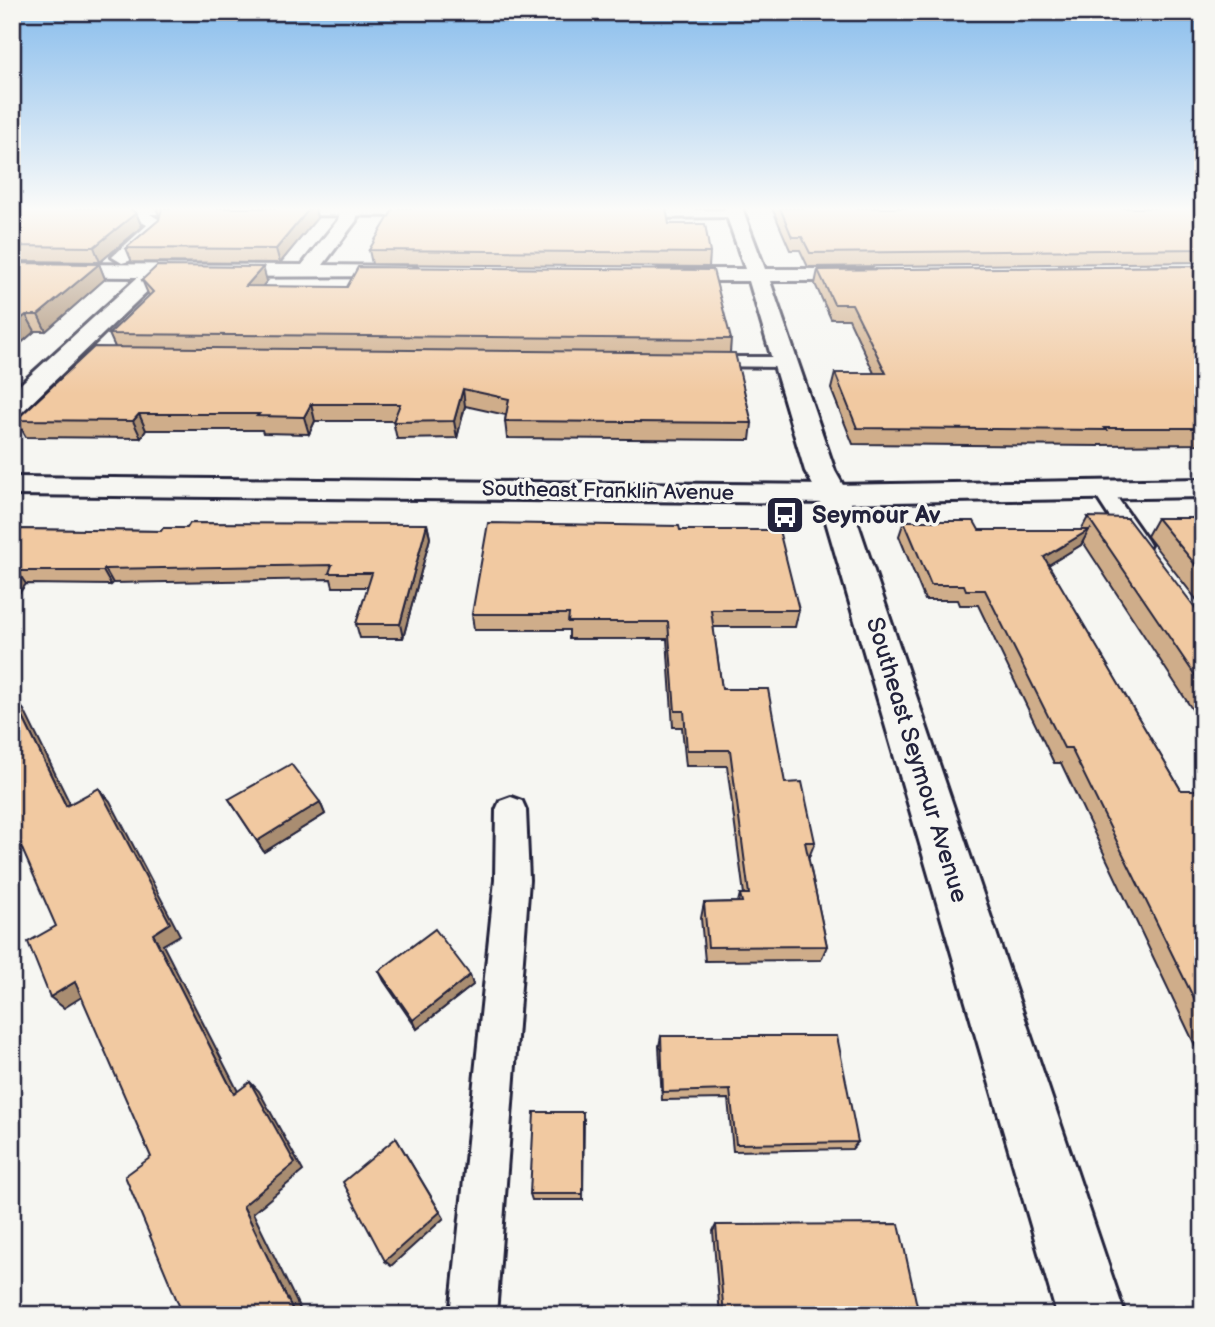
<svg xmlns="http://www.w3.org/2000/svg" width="1215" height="1327" font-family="'Balsamiq Sans',sans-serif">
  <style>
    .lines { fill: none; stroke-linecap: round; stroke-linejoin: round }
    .lane-casing { stroke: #22223b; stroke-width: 6 }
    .street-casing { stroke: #22223b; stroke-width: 6 }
    .secondary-casing { stroke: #22223b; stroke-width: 6 }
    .lane { fill: #f6f6f2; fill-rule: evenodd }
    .street { fill: #f6f6f2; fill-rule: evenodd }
    .secondary { fill: #f6f6f2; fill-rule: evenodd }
    .wall { fill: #cfad8a; stroke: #22223b; stroke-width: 2 }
    .shaded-wall { fill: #a98d71; stroke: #22223b; stroke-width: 2 }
    .building { fill: #f1c9a1; stroke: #22223b; stroke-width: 2 }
    .labels { text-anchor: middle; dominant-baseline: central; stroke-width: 7; stroke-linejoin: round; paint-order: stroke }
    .far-street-label { font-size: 21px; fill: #22223b; stroke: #f6f6f2 }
    .poi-label { font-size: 24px; font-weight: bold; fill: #22223b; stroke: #f6f6f2; text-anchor: start }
    .street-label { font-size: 24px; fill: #22223b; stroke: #f6f6f2 }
  </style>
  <rect width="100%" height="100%" fill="#f6f6f2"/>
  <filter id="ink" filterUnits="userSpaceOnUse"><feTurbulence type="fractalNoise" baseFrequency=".0143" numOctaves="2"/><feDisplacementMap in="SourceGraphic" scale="14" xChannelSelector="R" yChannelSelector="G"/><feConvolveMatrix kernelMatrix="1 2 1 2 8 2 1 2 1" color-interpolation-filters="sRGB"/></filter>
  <g filter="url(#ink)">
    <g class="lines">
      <!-- lane casing -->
      <g class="lane-casing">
        <g id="lane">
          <path d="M105,208h94l1,2 -6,4h-84l-4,-1z"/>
          <path d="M277,208h151l6,4 -6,4 -147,-1 -6,-4z"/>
          <path d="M735,210l6,4 -2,3 -108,1 -6,-4 6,-4z"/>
          <path d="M703,357h83l8,5 -8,5 -89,-1 -2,-4z"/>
          <path d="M1102,484l7,2 38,54 3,5 -3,5h-16l-39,-60 3,-4z"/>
          <path d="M511,797l11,4 4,9 3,70 -33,435h-46l45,-435 1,-70 4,-9z"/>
        </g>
      </g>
      <!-- street casing -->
      <g class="street-casing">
        <g id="street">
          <path d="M117,208h23l25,15 -3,10 -33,28 -7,2 -10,-6 35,-32z"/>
          <path d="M341,208h18l-3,13 -33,44 87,1 7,2 3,4 -3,4 -255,1 -141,136 -9,2v-23l126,-115 -126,-1v-12l290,1 36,-45z"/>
          <path d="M724,208h18l23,61h103l7,2 3,4 -3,4 -7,2h-98l65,190 13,23 277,821h-68l-239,-821 -13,-23 -56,-190h-87l-7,-2 -3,-4 3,-4 7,-2h83z"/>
        </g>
      </g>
      <!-- secondary casing -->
      <g class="secondary-casing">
        <path id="secondary" d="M12,477l821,8 370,-6v18l-370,6 -821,-8z"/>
      </g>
      <!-- lane -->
      <use href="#lane" class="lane"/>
      <!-- street -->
      <use href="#street" class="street"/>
      <!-- secondary -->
      <use href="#secondary" class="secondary"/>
    </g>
    <!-- wall -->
    <g class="wall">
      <path d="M12,208l124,5 6,14 -42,35 -88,-1z"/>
      <path d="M156,208h159l2,10 -37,45 -148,-1 -6,-14 33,-28 1,-3z"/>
      <path d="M772,208h431v54l-395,5 -8,-17h-10z"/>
      <path d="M669,224l41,29 -1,14 -337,-3 -3,-14z"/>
      <path d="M12,263l87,1 6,15 -59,52h-11l-23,20z"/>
      <path d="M1203,266v178l-104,1v1l-246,-2 -22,-55 4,-16h39l-25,-54h-18l-16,-35 3,-14z"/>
      <path d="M142,280l125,1 -5,5 469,53 -1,14 22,70 -2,17 -243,-2 -2,-17 1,-6 -41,-9 -8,32 -60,1 -4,-18h-78l-6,13 -46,-1 -1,-3h-116l-5,8 -115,-1 -10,-17 99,-73 -6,-13 40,-38z"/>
      <path d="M1088,517l115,101v108l-120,-184 -2,3 -33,20 133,225h22v272l-142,-299h-7l-76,-158h-18l-2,-5h-33l-26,-64 5,-15 75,9h102z"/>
      <path d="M1157,518h46v90l-56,-72z"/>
      <path d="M427,524l3,14 -27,100h-43l-4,-14 12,-37h-35l-2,-8 -218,4 -2,2 -85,-1 -14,18v-73l149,2 26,-3z"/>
      <path d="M680,530l119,80 -4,17h-82l9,62 63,94 30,59 -6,15h-1l19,89 -6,14 -116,1 -4,-43 3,-15 34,-1 2,-8h4l-17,-128h-41l-4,-39h-9l-6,-88h-98v-9h-95l-2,-16z"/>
      <path d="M229,799l91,3 5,12 -61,38z"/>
      <path d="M379,971l91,4 3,10 -56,44 -33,-48z"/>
      <path d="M661,1036l197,106 -6,7 -119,2 -5,-52 -66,1 -3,-54z"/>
      <path d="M584,1120l-1,80h-51l-2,-6z"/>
      <path d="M716,1225l203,90h-199l-7,-84z"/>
    </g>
    <!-- shaded-wall -->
    <g class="shaded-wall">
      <path d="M310,208h5l2,10 -37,45 -4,-14z"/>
      <path d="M136,213l6,14 -42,35 -6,-15z"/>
      <path d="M99,264l6,15 -59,52 -8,-16z"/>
      <path d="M263,267l4,14 -16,19 -5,-14z"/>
      <path d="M26,315l9,16 -23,20v-25z"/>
      <path d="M463,389l2,17 -8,32 -3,-17z"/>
      <path d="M311,404l4,17 -6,13 -5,-17z"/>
      <path d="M139,414l7,16 -5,8 -8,-17z"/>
      <path d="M427,524l3,14 -27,100 -3,-14z"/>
      <path d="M1089,530l-8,15 -44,27 7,-15z"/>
      <path d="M105,569l8,14 -2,2 -8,-14z"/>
      <path d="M17,571l9,13 -14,18v-26z"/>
      <path d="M13,697l11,13 53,108 -11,-12z"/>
      <path d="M99,788l11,13 70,134 -17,10 81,158 -10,-9 -81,-160z"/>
      <path d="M320,802l5,12 -61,38 -7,-11z"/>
      <path d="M470,975l3,10 -56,44 -4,-9z"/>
      <path d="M75,982l13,11 -24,15 -14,-11z"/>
      <path d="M250,1082l9,9 44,80 -50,42 50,102h-8l-52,-109z"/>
      <path d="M396,1138l48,80 -53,48 -6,-5z"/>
    </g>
    <!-- building -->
    <g class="building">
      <path d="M12,208h117l7,5 -42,34 -82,-1z"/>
      <path d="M162,208h148l-34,41 -150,-1 33,-28z"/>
      <path d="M394,208h272l3,16h36l5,29 -341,-3z"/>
      <path d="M780,208h423v41l-393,4 -8,-16h-10z"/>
      <path d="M12,263l87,1 -61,51h-12l-14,11z"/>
      <path d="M157,266l106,1 -17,19 101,1 11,-20 355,3 18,69 -622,-5 44,-42 -11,-12z"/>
      <path d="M1203,266v162h-98l2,2 -250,-2 -22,-55h51l-34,-69h-18l-16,-34z"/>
      <path d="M94,347l641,6 17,70 -247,-2 4,-22 -46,-10 -9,32 -61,1 7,-18h-89l-7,13 -47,-1 2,-2h-120l-6,7 -117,-1z"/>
      <path d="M1088,517l39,1 76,100v69z"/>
      <path d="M1157,518h46v56z"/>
      <path d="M904,521h70l5,9h110l-45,27 137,233h22v227l-132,-269h-7l-79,-158h-19l-2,-5h-33z"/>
      <path d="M190,523l237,1 -27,100h-44l16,-51h-43l3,-8 -227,4 -2,2h-86l-5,5v-47l149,2 2,-3h24z"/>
      <path d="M488,523l191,3 1,4h99l20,80h-88l11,79h46l17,94 17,-1 13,60h-10l22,104 -119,1 -4,-44 38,-1 -2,-8h9l-19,-144h-43l-3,-39h-9l-7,-89h-100l1,-8h-97z"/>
      <path d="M12,697h1l53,109 33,-18 71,135 -17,11 81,160 16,-12 45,81 -52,43 52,109h-112l-58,-139 26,-19 -76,-175 -25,15 -22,-55 28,-16 -44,-100z"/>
      <path d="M291,764l29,38 -63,39 -28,-42z"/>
      <path d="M435,929l35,46 -57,45 -34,-49z"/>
      <path d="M661,1036h176l21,106 -122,2 -6,-54 -67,2z"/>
      <path d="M534,1112h49v82h-53z"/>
      <path d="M396,1138l44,74 -55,49 -42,-79z"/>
      <path d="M899,1224l20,91h-195l-8,-90z"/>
    </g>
  </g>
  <!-- sky -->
  <linearGradient id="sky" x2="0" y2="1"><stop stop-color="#87bcec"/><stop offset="0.53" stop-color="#fbfbf9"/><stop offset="1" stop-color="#fbfbf9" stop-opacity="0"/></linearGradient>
  <rect width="1215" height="394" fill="url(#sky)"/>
  <!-- icons -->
  <defs>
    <g id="bus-square" transform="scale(2.0125)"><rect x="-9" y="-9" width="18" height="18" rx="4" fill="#22223b" stroke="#f6f6f2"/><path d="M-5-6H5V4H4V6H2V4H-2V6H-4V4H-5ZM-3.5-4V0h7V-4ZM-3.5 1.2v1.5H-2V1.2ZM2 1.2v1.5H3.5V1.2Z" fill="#fff"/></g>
  </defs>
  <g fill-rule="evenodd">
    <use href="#bus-square" x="785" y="515"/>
  </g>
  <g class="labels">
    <!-- far-street labels -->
    <g class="far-street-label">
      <text transform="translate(608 491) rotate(1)">Southeast Franklin Avenue</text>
    </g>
    <!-- poi labels -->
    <g class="poi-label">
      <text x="812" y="515">Seymour Av</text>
    </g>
    <!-- street labels -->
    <g class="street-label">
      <text transform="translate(917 760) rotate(73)">Southeast Seymour Avenue</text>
    </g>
  </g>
  <!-- margin -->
  <rect width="1215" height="1327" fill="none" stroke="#f6f6f2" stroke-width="42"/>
  <rect x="21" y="21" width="1173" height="1285" fill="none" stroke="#22223b" stroke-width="2.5" filter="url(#ink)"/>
</svg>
